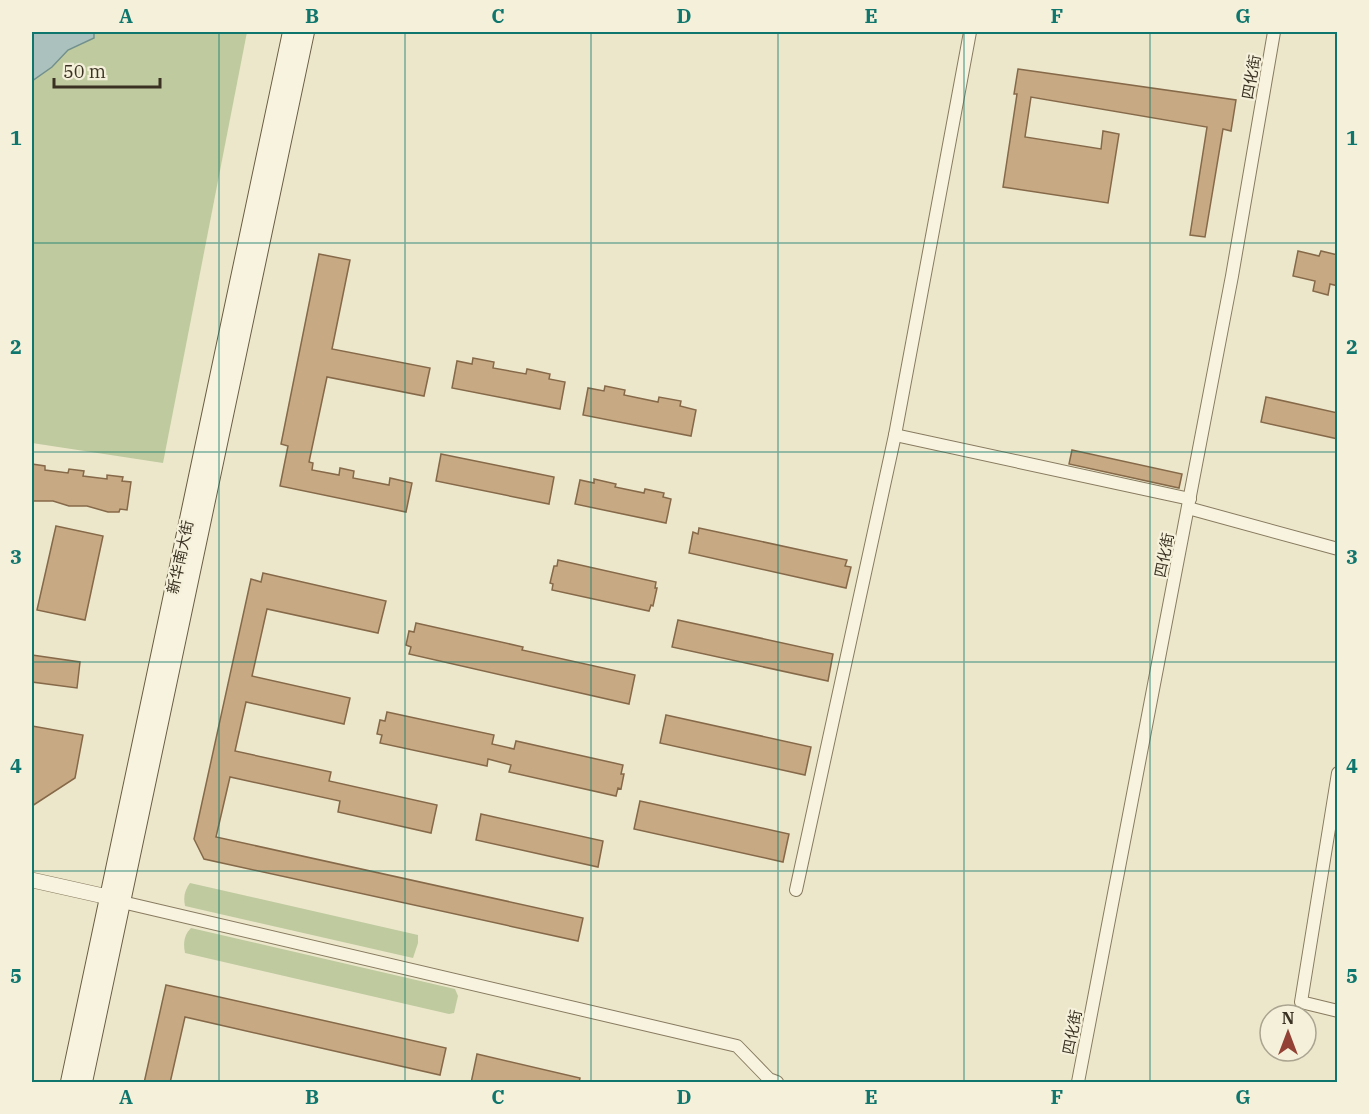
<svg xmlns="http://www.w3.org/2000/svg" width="1369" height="1114" font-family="'IBM Plex Serif','Noto Sans SC',serif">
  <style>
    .green { fill: #bfca9f }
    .water { fill: #abc1be; stroke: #72908c; stroke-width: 1.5 }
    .building { fill: #c7aa84; stroke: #866948; stroke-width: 1.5 }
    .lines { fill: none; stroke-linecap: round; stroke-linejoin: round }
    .minor-casing { stroke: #887b60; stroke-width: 14 }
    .tertiary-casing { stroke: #887b60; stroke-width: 16 }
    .secondary-casing { stroke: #6a5c43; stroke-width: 18 }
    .minor { stroke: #f7f3de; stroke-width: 12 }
    .tertiary { stroke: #f7f3de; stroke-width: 15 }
    .secondary { stroke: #f7f3de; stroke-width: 16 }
    .grid { fill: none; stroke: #0f766e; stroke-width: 1.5; stroke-opacity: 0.55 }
    .labels { text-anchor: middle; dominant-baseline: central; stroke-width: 4.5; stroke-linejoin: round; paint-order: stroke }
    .street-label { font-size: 15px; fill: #3a3122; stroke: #f4f0da }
    .neatline { fill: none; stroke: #0f766e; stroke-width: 2 }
    .grid-label { font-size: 20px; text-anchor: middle; font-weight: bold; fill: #0f766e }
  </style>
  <rect width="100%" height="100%" fill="#ece7cb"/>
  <!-- green -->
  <g class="green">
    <path d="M32,32h215l-84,431 -131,-20z"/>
    <path d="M190,883l228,52v8l-5,15 -228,-52c-2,-10 0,-16 5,-23z"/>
    <path d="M191,928l264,61 3,7 -4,17 -5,1 -264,-61c-2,-10 -1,-18 6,-25z"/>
  </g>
  <!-- water -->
  <path class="water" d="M32,32h62v6l-26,12 -16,17 -20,14z"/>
  <!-- building -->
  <g class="building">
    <path d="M1018,69l218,31 -5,31 -8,-2 -18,108 -15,-2 17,-108 -176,-30 -6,40 76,12 2,-18 16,3 -11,69 -105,-16 14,-93h-3z"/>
    <path d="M1298,251l21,5 2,-5 17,4v31l-8,-2 -2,11 -15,-4 2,-10 -22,-5z"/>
    <path d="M319,254l31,6 -18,89 98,19 -6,28 -97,-19 -18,85 4,1 -1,7 27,5 1,-7 14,3 -1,7 36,7 1,-7 22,5 -6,29 -126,-26 8,-40 -7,-2z"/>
    <path d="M473,358l21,4 -1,6 33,6 1,-5 23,5 -1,5 16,3 -5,27 -108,-21 5,-27 15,3z"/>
    <path d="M605,386l20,4 -1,5 34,7 1,-5 22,4 -1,5 16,4 -5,26 -108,-21 5,-27 16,3z"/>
    <path d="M1266,397l72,16v26l-77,-17z"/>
    <path d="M1072,450l110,24 -3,14 -110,-24z"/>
    <path d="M441,454l113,23 -5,27 -113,-23z"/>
    <path d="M32,464l13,2v4l23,3 1,-4 15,2 -1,5 24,3v-4l16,2 -1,4 9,1 -4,28 -7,-1 -1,3h-11l-21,-6h-18l-16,-5h-21z"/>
    <path d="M594,479l22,5 -1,3 29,6 1,-4 19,4 -1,4 8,2 -5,24 -91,-19 5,-24 14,3z"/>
    <path d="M56,526l47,10 -18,84 -48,-10z"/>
    <path d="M699,528l148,32 -2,6 6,1 -5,21 -157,-35 4,-21 5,2z"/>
    <path d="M558,560l98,22 -1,6h2l-4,18 -2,-1 -2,6 -97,-21 1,-6 -3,-1 4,-17h3z"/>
    <path d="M263,573l123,28 -8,32 -111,-24 -15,67 98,22 -6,26 -98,-22 -11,49 96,21 -2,9 108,24 -6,28 -93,-21 2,-11 -110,-24 -14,60 367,81 -5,23 -374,-82 -10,-20 57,-260 10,3z"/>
    <path d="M678,620l155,34 -5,27 -156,-34z"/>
    <path d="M416,623l107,24 -1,3 113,25 -6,29 -220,-50 2,-7 -5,-2 3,-14 5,1z"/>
    <path d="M32,655l48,7 -3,26 -45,-6z"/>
    <path d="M387,712l107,23 -2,9 22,5 2,-8 107,24 -2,9h3l-3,15 -3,-1 -2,8 -107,-24 2,-7 -23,-6 -1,7 -107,-23 2,-8 -5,-1 3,-14 5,1z"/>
    <path d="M666,715l145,32 -6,28 -145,-32z"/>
    <path d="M32,726l51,9 -8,43 -43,28z"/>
    <path d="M640,801l149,33 -6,28 -149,-33z"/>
    <path d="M481,814l122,27 -5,26 -122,-27z"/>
    <path d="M166,985l280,63 -6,27 -255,-58 -15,66h-26z"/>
    <path d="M477,1054l103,24 -1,5h-108z"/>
  </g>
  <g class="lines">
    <!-- minor casing -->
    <g class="minor-casing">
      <g id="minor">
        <path d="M895,435l295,64"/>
        <path d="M1188,508l150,41"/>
        <path d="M1338,773l-37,229 37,9"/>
        <path d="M796,890l99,-455 75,-403"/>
        <path d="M122,902l615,144 32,33 8,3"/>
        <path d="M1078,1082l154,-806 42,-244"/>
      </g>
    </g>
    <!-- tertiary casing -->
    <g class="tertiary-casing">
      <path id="tertiary" d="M32,880l76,17"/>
    </g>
    <!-- secondary casing -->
    <g class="secondary-casing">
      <g id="secondary">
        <path d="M69,1082l222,-1050"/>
        <path d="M84,1082l222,-1050"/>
      </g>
    </g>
    <!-- minor -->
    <use href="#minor" class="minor"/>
    <!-- tertiary -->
    <use href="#tertiary" class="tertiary"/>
    <!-- secondary -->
    <use href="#secondary" class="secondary"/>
  </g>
  <!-- grid -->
  <path class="grid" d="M219,32v1050M405,32v1050M591,32v1050M778,32v1050M964,32v1050M1150,32v1050M32,243h1306M32,452h1306M32,662h1306M32,871h1306"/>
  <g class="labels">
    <!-- street labels -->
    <g class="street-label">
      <text transform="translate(1251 77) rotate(-80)">四化街</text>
      <text transform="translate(1164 555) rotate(-79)">四化街</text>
      <text transform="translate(180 557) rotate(-78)">新华南大街</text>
      <text transform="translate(1072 1032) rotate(-79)">四化街</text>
    </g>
  </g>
  <!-- border -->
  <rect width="1369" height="1114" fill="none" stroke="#f4f0da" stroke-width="66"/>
  <!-- north arrow -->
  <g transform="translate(1288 1033)"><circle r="28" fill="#f4f0da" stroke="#aaa490" stroke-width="1.5"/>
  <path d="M0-4.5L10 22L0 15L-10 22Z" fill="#934134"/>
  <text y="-9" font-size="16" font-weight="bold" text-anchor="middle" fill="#3a3122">N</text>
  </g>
  <!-- scale -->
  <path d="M54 78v9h106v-9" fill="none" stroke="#3a3122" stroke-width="3"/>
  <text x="63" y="78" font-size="18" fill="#3a3122" stroke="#f4f0da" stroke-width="4.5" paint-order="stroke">50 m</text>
  <rect x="33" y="33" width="1303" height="1048" class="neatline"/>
  <g class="grid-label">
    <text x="126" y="23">A</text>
    <text x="312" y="23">B</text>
    <text x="498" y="23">C</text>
    <text x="684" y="23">D</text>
    <text x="871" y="23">E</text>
    <text x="1057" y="23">F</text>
    <text x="1243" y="23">G</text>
    <text x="16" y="145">1</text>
    <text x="1352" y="145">1</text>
    <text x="16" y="354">2</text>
    <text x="1352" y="354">2</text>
    <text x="16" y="564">3</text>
    <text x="1352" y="564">3</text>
    <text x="16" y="773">4</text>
    <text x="1352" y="773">4</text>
    <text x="16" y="983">5</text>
    <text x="1352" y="983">5</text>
    <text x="126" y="1104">A</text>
    <text x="312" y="1104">B</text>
    <text x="498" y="1104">C</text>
    <text x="684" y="1104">D</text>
    <text x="871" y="1104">E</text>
    <text x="1057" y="1104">F</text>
    <text x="1243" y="1104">G</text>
  </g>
</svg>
